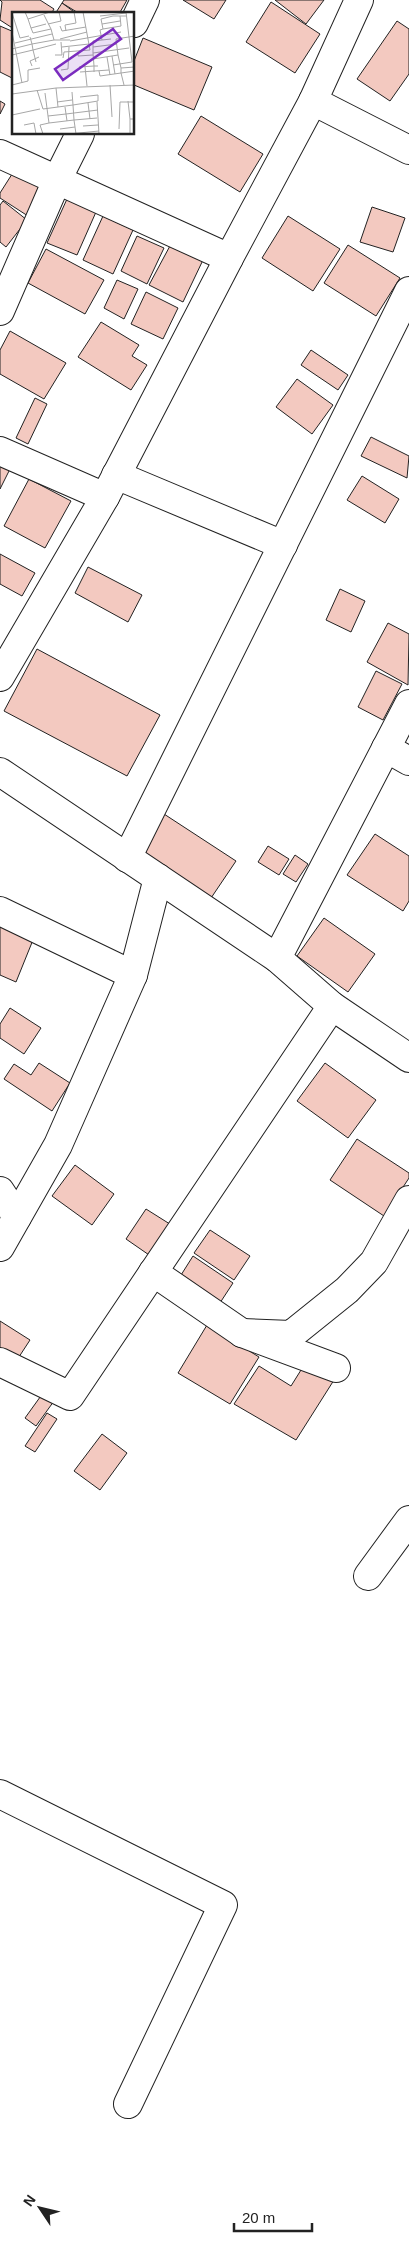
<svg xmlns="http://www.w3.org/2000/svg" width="409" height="2248" font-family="Arial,sans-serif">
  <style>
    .building { fill: #f3c9c0; stroke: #222 }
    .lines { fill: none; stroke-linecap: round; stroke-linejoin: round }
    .minor-casing { stroke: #222; stroke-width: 30 }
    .minor { stroke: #fff; stroke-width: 28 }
    .inset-road { fill: none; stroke: #a7a7a7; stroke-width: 1 }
    .view { fill: #7b2cbf; fill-opacity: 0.15; stroke: #7b2cbf; stroke-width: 2.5 }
    .inset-edge { fill: none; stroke: #222; stroke-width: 2.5 }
  </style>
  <rect width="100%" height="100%" fill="#fff"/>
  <!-- building -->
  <g class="building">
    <path d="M0,0h40l14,9 -3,5h-37v15l-14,-9 2,-18z"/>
    <path d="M64,0h63l-8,14h-39l-18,-11z"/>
    <path d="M183,0h43l-12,19z"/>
    <path d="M275,0h49l-18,24z"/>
    <path d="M271,2l49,32 -25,39 -49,-31z"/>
    <path d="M62,3l15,11h-22z"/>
    <path d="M397,21l12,8v45l-19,27 -33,-22z"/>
    <path d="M0,26l14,6v47l-14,-7z"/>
    <path d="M143,38l69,29 -18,43 -60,-25v-24z"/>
    <path d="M0,101l5,3 -5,10z"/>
    <path d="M201,116l62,38 -23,38 -62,-38z"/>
    <path d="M14,171l30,19 -16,26 -28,-18v-5z"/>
    <path d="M67,199l29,13 -19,43 -30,-12z"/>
    <path d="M3,201l24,19 -21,27 -6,-5v-37z"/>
    <path d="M372,207l33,11 -12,34 -33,-10z"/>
    <path d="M103,216l30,14 -20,44 -30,-14z"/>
    <path d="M288,216l52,33 -27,42 -51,-33z"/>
    <path d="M137,236l27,12 -17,36 -26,-13z"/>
    <path d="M171,244l32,16 -20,42 -34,-17z"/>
    <path d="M348,245l52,33 -24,38 -52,-33z"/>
    <path d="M46,249l58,31 -19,34 -57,-31z"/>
    <path d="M117,280l21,9 -14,30 -20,-11z"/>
    <path d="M146,292l32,16 -15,31 -32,-15z"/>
    <path d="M101,322l38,23 -7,11 15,9 -16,25 -53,-33z"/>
    <path d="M10,331l56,32 -22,36 -44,-25v-24z"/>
    <path d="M311,350l37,25 -10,15 -37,-25z"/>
    <path d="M297,379l36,26 -21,29 -36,-27z"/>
    <path d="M35,398l12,6 -19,40 -12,-6z"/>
    <path d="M371,437l38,19 -2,22 -46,-22z"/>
    <path d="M0,459l12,6 -12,24z"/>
    <path d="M362,476l37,23 -14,24 -38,-23z"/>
    <path d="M29,479l42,22 -26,47 -41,-22z"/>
    <path d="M0,554l35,19 -13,23 -22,-12z"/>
    <path d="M88,567l54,28 -14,27 -53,-29z"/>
    <path d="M340,589l25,12 -14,31 -25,-12z"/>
    <path d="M388,623l21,11 -1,51 -41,-23z"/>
    <path d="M37,649l123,66 -33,61 -123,-65z"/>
    <path d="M376,671l26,13 -19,36 -25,-13z"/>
    <path d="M164,814l72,47 -27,40 -71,-47z"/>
    <path d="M375,834l34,22v45l-6,10 -56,-36z"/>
    <path d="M268,846l21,13 -10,16 -21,-13z"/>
    <path d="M295,855l13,9 -12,18 -13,-8z"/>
    <path d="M324,918l51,36 -27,38 -51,-36z"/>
    <path d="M0,921l35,14 -19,47 -16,-7z"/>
    <path d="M10,1008l31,20 -17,26 -24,-16v-14z"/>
    <path d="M39,1063l31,20 -18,28 -48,-32 10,-15 17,11z"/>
    <path d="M325,1063l51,37 -28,38 -51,-37z"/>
    <path d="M357,1139l52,34v5l-25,38 -54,-36z"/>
    <path d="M75,1165l39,29 -22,31 -40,-29z"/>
    <path d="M146,1209l27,17 -21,31 -26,-18z"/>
    <path d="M210,1230l40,26 -16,24 -40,-27z"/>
    <path d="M193,1256l40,27 -17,26 -40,-26z"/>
    <path d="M0,1321l30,19 -15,23 -15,-10z"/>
    <path d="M207,1325l52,32 -29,47 -52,-31z"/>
    <path d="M306,1362l28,18 -38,60 -62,-36 25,-38 32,20z"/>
    <path d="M43,1393l11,8 -18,25 -11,-8z"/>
    <path d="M47,1413l10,6 -22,33 -10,-6z"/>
    <path d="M102,1434l25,19 -27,37 -26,-19z"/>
  </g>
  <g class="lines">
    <!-- minor casing -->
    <g class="minor-casing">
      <g id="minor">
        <path d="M359,0l-46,101 96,49"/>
        <path d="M134,23l11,-23"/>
        <path d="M0,154l229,104 84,-157"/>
        <path d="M0,311l57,-131 23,-46"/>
        <path d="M0,451l105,46 124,-239"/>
        <path d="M116,475l167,70"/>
        <path d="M0,677l105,-180"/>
        <path d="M409,704l-132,254 55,48 77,52"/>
        <path d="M386,748l23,13"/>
        <path d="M0,772l277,186"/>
        <path d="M127,858l282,-567"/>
        <path d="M0,911l133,64 -75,170 -58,102"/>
        <path d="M133,975l25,-97"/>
        <path d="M0,1191l17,26"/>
        <path d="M153,1272l89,61 94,35"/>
        <path d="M242,1333l49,2 56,-45 27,-28 35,-62"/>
        <path d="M0,1362l70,34 262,-390"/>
        <path d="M368,1576l41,-56"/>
        <path d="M0,1794l223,111 -95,199"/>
      </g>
    </g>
    <!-- minor -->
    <use href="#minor" class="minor"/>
  </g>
  <!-- overview -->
  <g transform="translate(12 12)">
    <rect width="122" height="122" fill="#fff"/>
    <path class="inset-road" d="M13,0l3,7 22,-7M0,1l8,25 9,-2M32,3l7,14M88,4l26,-3M108,4l1,10 -18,3 -2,-10 12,-3h13M16,7l3,9 15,-4M36,12l13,-3 -2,-9M90,12l18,-3M48,14l2,5 24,-4M91,17l-3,1 2,10 9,-1M54,19l-1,-6 11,-2 -2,-11M0,20l10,51M18,25l2,7 22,-4 -3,-11 -18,4 -2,-5M48,27l27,-7M42,28h16M58,29l51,-9M3,31l37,-9M50,35l27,-3M81,35l24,-3M0,37l20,-5 1,6 -21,5M66,40v4l15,-1M81,41v-12l9,-1M43,43h7l-1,-13M106,43l-2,-16 19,-3M100,44l3,18M95,45l3,18M51,46l1,-6 26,-2 -7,-38M81,47l25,-4 3,13M24,50l-3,-12 23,-6M101,53l19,-3 -6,-50M20,54l-2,-5 9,-4M86,54h-4l-1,-13 36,-5M67,55l15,-1v6M73,55l2,19M123,55l-14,1v5l14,-2M49,58l7,-1 1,-22M87,59l1,5 21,-3 3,12M68,60l29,-2M0,73l16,-4v-11l12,-2M98,73l2,32M44,76l2,19M25,78l6,19 30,-4 -1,-13M33,81l3,23 18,-2 -1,-7M0,82l44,-6 79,-3M68,85l18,-2v6l-25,4 1,15 23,-2M116,89l2,18M45,90l15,-2M85,90l2,32M76,91l2,16M0,103l28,-6M36,104l1,7 25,-3 2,14M55,109l-1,-7 32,-4M12,113l10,-2 2,11M71,114l15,-1M48,117l15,-2M107,117l1,-27h15M31,122l-3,-9 9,-2M57,122l30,-3M118,122v-15h5"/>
    <path class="view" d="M101,17l8,10 -58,41 -8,-11z"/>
    <rect width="122" height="122" class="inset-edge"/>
  </g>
  <!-- north arrow -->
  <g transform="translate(40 2208) rotate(305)" stroke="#ffffff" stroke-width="4" paint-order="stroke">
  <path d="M0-4L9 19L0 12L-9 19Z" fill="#222222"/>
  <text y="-8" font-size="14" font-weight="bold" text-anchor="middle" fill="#222222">N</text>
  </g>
  <!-- scale -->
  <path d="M234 2223v8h78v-8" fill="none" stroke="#222222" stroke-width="2.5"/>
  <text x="242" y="2223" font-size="15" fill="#222222" stroke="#ffffff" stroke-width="4" paint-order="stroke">20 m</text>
</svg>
